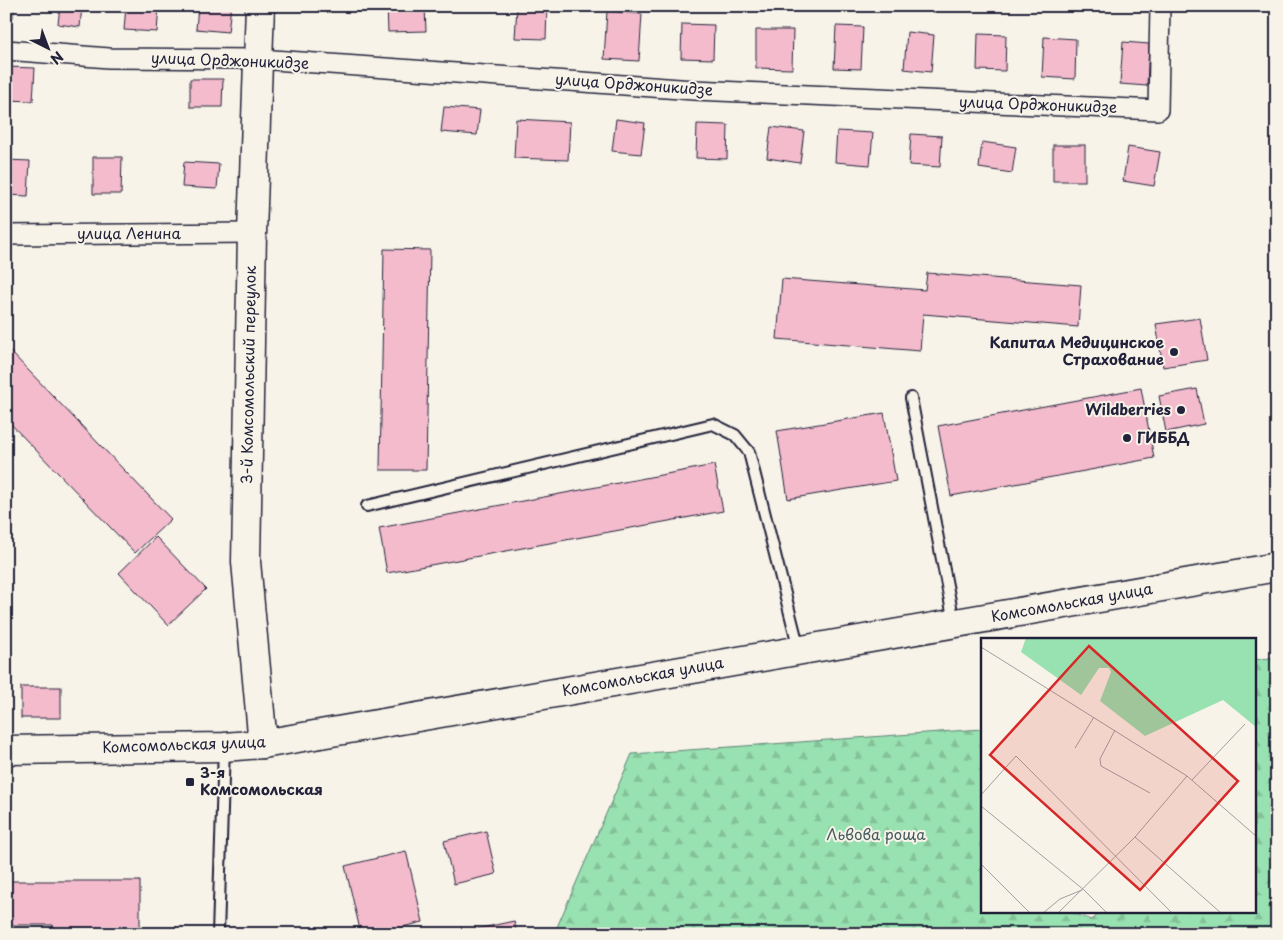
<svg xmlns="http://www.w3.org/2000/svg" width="1283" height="940" viewBox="0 0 1283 940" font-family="'Playpen Sans',sans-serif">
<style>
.forest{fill:url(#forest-firs);stroke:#5d8276}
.building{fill:#f4bbcd;stroke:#22223b}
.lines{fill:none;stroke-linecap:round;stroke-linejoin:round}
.lane-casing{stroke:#22223b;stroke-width:14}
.street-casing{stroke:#22223b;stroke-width:22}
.secondary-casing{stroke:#22223b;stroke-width:31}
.lane{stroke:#f7f3e8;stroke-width:10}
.street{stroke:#f7f3e8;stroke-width:19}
.secondary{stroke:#f7f3e8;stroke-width:28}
.poi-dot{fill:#22223b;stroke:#f7f3e8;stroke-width:2}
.labels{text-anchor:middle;stroke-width:4;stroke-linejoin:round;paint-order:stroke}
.street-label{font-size:15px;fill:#22223b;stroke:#f7f3e8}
.poi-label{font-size:15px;font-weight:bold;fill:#22223b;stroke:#f7f3e8;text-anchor:end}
.park-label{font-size:15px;fill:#455b5e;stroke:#f7f3e8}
.inset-road{fill:none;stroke:#a29fa3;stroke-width:1}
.view{fill:#d62828;fill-opacity:0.15;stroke:#d62828;stroke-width:2.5}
.inset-edge{fill:none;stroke:#22223b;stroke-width:2.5}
</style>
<defs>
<pattern id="forest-firs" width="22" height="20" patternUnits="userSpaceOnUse" patternTransform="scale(1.25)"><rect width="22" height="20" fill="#98e1b0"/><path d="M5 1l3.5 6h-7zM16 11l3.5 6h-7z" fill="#83c198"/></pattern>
</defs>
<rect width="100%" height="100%" fill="#f7f3e8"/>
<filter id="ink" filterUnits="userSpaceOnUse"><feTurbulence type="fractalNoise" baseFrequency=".02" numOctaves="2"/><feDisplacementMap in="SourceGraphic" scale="10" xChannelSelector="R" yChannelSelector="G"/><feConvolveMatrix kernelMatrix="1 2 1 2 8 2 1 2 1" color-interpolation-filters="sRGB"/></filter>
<g filter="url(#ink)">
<!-- forest -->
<polygon class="forest" points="1277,657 1277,934 554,934 632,754 982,729 982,911 1068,911 1092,920 1102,911 1254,911 1254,660"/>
<!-- building -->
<g class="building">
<polygon points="6,6 14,6 13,18 6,18"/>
<polygon points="60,6 82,6 80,27 58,24"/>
<polygon points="126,6 159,6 157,32 124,30"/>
<polygon points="198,6 231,6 228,32 196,29"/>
<polygon points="387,6 425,6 426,31 388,32"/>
<polygon points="517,7 547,8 546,39 515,38"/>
<polygon points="607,11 642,14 639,61 604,59"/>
<polygon points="682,24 714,25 713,59 681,58"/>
<polygon points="836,26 863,27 861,69 834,68"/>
<polygon points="756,30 793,30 792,69 756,68"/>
<polygon points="907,32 934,35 931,72 904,69"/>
<polygon points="978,34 1006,35 1005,71 977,70"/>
<polygon points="1044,37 1076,39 1075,79 1042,77"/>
<polygon points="1123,42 1149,44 1147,86 1120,84"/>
<polygon points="6,67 35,68 33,101 6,100"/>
<polygon points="190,79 223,79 222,107 190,107"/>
<polygon points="444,107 480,110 477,135 441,132"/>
<polygon points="516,119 570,122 568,160 514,158"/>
<polygon points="616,119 645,123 641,154 612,151"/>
<polygon points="697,124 728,125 727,159 696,158"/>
<polygon points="771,127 804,131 800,163 767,158"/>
<polygon points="837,131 873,133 870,165 835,162"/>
<polygon points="911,134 942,136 940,167 909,165"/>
<polygon points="982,142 1016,147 1012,173 979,168"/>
<rect x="1053" y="145" width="32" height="36"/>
<polygon points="1128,147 1160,152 1154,186 1123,181"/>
<polygon points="93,157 122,157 121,194 93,194"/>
<polygon points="6,160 30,161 28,196 6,195"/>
<polygon points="184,162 219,164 217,189 182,187"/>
<polygon points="384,249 430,250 426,470 380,470"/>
<polygon points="927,273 1081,285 1078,327 923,314 920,351 777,339 782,279 925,290"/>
<polygon points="1200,318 1207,360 1163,367 1156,324"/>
<polygon points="6,347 171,519 135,553 6,419"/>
<polygon points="1141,388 1154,458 951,496 938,426"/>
<polygon points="1197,389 1204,424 1166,432 1159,396"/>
<polygon points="884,413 896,481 788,499 777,431"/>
<polygon points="714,465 723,511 387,573 379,528"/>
<polygon points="156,537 206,589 168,625 119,573"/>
<rect x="21" y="687" width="40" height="31"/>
<polygon points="486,831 496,874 454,884 444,841"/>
<polygon points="406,851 423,922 374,934 361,934 345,866"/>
<polygon points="6,881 140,881 140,934 53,934 53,925 6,925"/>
<polygon points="514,921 517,934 458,934 468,931"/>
</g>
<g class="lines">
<defs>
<g id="lane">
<polyline points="911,398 954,622"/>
<polyline points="367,506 713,424 735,435 749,452 799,649"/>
<polyline points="218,934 224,747"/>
</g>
<g id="street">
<polyline points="6,50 109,58 259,59 694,90 1158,110 1160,6"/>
<polyline points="6,235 252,233"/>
</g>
<g id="secondary">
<polyline points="260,6 252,233 246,562 263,744"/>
<polyline points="6,750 224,747 263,744 1277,567"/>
</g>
</defs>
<!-- lane casing -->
<use href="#lane" class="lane-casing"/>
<!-- street casing -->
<use href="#street" class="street-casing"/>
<!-- secondary casing -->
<use href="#secondary" class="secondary-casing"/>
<!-- lane -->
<use href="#lane" class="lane"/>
<!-- street -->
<use href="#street" class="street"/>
<!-- secondary -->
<use href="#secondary" class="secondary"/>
</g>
</g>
<!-- markers -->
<g class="poi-dot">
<circle cx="1174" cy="352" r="5"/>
<circle cx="1181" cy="410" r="5"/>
<circle cx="1127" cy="438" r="5"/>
<rect x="185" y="777" width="10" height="10" rx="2.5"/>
</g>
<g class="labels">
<!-- street labels -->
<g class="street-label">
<text transform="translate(230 61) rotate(2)" y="5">улица Орджоникидзе</text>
<text transform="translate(634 85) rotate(4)" y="5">улица Орджоникидзе</text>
<text transform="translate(1038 105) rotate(2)" y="5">улица Орджоникидзе</text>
<text x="129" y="239">улица Ленина</text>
<text transform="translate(249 375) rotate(-89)" y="5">3-й Комсомольский переулок</text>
<text transform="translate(1072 603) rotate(-10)" y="5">Комсомольская улица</text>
<text transform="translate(643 677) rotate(-10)" y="5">Комсомольская улица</text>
<text transform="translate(184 745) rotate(-2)" y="5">Комсомольская улица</text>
</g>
<!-- poi labels -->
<g class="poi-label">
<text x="1164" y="348">Капитал Медицинское<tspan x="1164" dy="17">Страхование</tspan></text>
<text x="1171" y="415">Wildberries</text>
<text x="1137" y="443" text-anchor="start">ГИББД</text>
<text x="200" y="778" text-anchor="start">3-я<tspan x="200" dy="17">Комсомольская</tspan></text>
</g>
<!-- park labels -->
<g class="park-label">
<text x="876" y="840">Львова роща</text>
</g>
</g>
<!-- overview -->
<g transform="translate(981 638)">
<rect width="275" height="275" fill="#f7f3e8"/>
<path d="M45,0H275V89L242,62L164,98L119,63L130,34L128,30H118L100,57L40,14Z" fill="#98e1b0"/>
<path class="inset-road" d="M0,9L206,138L275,198M134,92L119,121L120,128L169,155M94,110L113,79M211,142L264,86M0,157L35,118L191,275M0,168L103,252L126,275M154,199L240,275M0,226L49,275M62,275L79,261L101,252M77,275L154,199L206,138"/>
<path class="view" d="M108,8L257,143L159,252L9,117Z"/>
<rect width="275" height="275" class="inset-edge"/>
</g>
<!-- margin -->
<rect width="1283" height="940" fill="none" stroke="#f7f3e8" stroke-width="25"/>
<rect x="12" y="12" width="1258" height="915" fill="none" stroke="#22223b" stroke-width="2" filter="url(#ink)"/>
<!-- north arrow -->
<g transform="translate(48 48) rotate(138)" stroke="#f7f3e8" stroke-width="4" paint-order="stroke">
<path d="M0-4L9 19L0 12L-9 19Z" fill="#22223b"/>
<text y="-8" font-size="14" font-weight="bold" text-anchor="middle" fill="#22223b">N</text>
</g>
</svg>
